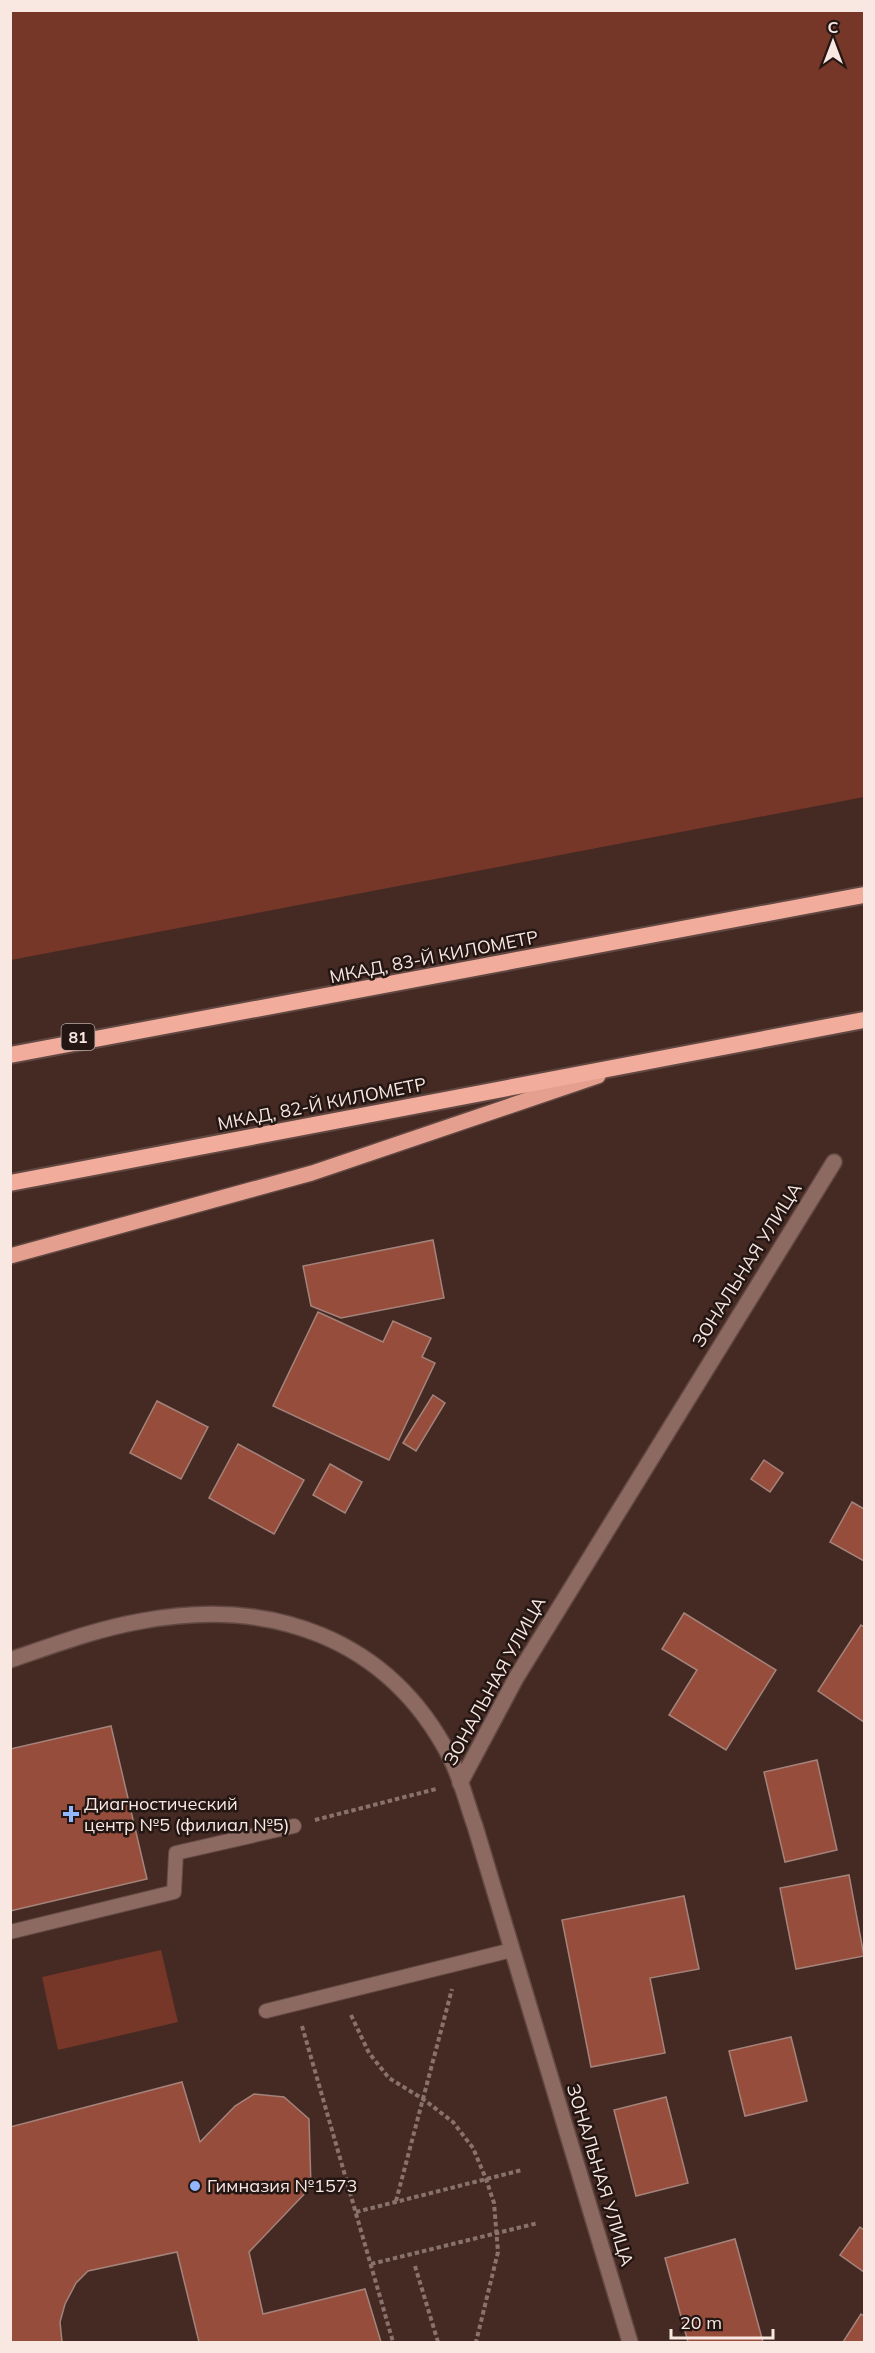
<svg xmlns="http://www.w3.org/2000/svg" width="875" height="2353" viewBox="0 0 875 2353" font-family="Mulish,sans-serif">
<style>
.green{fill:#763628}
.building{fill:#974d3c;stroke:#a4837b;stroke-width:1.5}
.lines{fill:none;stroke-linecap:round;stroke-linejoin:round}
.service-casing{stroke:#624842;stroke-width:16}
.minor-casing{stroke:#624842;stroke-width:18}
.primary-casing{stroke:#624842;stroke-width:18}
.trunk-casing{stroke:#624842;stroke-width:20}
.path{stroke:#89726c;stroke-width:4;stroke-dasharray:4.5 3;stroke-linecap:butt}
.service{stroke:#8c6961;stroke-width:14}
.minor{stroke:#8c6961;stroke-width:15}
.primary{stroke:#e59f8e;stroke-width:15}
.trunk{stroke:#f1ac9c;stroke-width:16}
.poi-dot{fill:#93b7fd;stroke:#231613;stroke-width:2}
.labels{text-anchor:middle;stroke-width:5;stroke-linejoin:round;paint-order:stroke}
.shield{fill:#231613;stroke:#b9a8a4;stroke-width:1.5}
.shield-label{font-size:16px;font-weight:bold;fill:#f9e7e2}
.street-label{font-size:18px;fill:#f9e7e2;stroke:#231613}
.poi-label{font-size:18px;fill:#f9e7e2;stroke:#231613;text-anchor:start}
</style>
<rect width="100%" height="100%" fill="#452a24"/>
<!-- green -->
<g class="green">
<polygon points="11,10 864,11 864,797 11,960"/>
<polygon points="161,1950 178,2022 58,2050 42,1977"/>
</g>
<!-- building -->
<g class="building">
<polygon points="433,1240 444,1298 341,1318 311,1306 303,1266"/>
<polygon points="318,1312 383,1342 393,1321 431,1338 422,1357 435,1363 389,1460 273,1406"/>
<polygon points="433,1395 445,1403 416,1451 403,1443"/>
<polygon points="157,1401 208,1427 181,1479 130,1453"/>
<polygon points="238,1444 304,1480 274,1534 209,1498"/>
<polygon points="764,1460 783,1473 770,1492 751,1479"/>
<polygon points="330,1464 362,1482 345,1513 313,1495"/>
<polygon points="852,1502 864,1509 864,1561 830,1542"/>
<polygon points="684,1613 776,1670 726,1750 669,1715 697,1670 662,1649"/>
<polygon points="861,1625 864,1627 864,1722 818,1691"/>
<polygon points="111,1726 147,1879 10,1911 10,1749"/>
<polygon points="817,1760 837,1850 785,1862 764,1772"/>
<polygon points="849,1875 864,1956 796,1969 780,1888"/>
<polygon points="684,1896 699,1969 650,1978 665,2053 591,2067 562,1920"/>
<polygon points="791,2037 807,2101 745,2116 729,2051"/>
<polygon points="182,2082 200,2142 235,2106 254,2094 284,2097 309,2119 311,2187 249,2252 263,2314 365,2289 381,2342 199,2342 177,2252 88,2271 76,2283 65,2304 60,2322 62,2342 10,2342 10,2127"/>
<polygon points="666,2097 688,2183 636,2196 614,2110"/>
<polygon points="860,2227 864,2230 864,2272 840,2255"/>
<polygon points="735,2239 763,2342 688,2342 665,2258"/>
<polygon points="861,2314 864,2316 864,2342 843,2342"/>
</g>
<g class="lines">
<defs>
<g id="service">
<polyline points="10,1932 174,1892 176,1853 294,1826"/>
<polyline points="266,2011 512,1950"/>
</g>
<g id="minor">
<path d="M10,1660C54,1645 96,1629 142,1621C270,1597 388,1637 450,1757C461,1778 467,1804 475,1826L630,2342"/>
<polyline points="460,1783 516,1678 834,1162"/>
</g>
<polyline id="primary" points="10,1256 312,1173 598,1076"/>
<g id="trunk">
<polyline points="10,1055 864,895"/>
<polyline points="10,1183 864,1020"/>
</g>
</defs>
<!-- service casing -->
<use href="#service" class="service-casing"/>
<!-- minor casing -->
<use href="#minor" class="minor-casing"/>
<!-- primary casing -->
<use href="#primary" class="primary-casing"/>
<!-- trunk casing -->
<use href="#trunk" class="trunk-casing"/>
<!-- path -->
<g class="path">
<polyline points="315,1820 436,1789"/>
<polyline points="351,2015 369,2053 389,2078 423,2099 453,2122 473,2148 486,2179 494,2203 498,2252 476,2342"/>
<polyline points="302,2026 393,2342"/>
<polyline points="396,2201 452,1989"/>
<polyline points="356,2212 522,2170"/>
<polyline points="371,2264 538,2223"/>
<polyline points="415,2266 438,2342"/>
</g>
<!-- service -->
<use href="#service" class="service"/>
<!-- minor -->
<use href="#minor" class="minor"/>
<!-- primary -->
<use href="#primary" class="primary"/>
<!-- trunk -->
<use href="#trunk" class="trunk"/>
</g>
<!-- markers -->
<g class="poi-dot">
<path d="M68 1805h6v6h6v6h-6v6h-6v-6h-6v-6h6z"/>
<circle cx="195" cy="2186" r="6"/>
</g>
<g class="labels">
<!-- shield labels -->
<rect class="shield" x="61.5" y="1024" width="33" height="26" rx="4.5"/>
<g class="shield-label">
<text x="78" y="1043">81</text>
</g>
<!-- street labels -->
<g class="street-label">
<text transform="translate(434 957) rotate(-11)" y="6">МКАД, 83-Й КИЛОМЕТР</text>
<text transform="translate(322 1104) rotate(-11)" y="6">МКАД, 82-Й КИЛОМЕТР</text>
<text transform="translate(747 1265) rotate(-58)" y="6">ЗОНАЛЬНАЯ УЛИЦА</text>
<text transform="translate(495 1681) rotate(-61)" y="6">ЗОНАЛЬНАЯ УЛИЦА</text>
<text transform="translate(600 2175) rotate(73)" y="6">ЗОНАЛЬНАЯ УЛИЦА</text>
</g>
<!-- poi labels -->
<g class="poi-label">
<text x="84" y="1810">Диагностический<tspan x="84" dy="21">центр №5 (филиал №5)</tspan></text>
<text x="207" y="2192">Гимназия №1573</text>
</g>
</g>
<!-- border -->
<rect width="875" height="2353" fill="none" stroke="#f9e7e2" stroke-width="24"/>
<!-- north arrow -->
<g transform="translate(833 42)" stroke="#231613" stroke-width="4.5" paint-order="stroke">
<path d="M0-4.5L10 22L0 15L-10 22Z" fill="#f9e7e2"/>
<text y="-9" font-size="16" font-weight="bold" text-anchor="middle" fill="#f9e7e2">С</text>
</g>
<!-- scale -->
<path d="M671 2329v9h102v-9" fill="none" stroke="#f9e7e2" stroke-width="3"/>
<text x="680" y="2329" font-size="18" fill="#f9e7e2" stroke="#231613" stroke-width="4.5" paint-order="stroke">20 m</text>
</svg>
